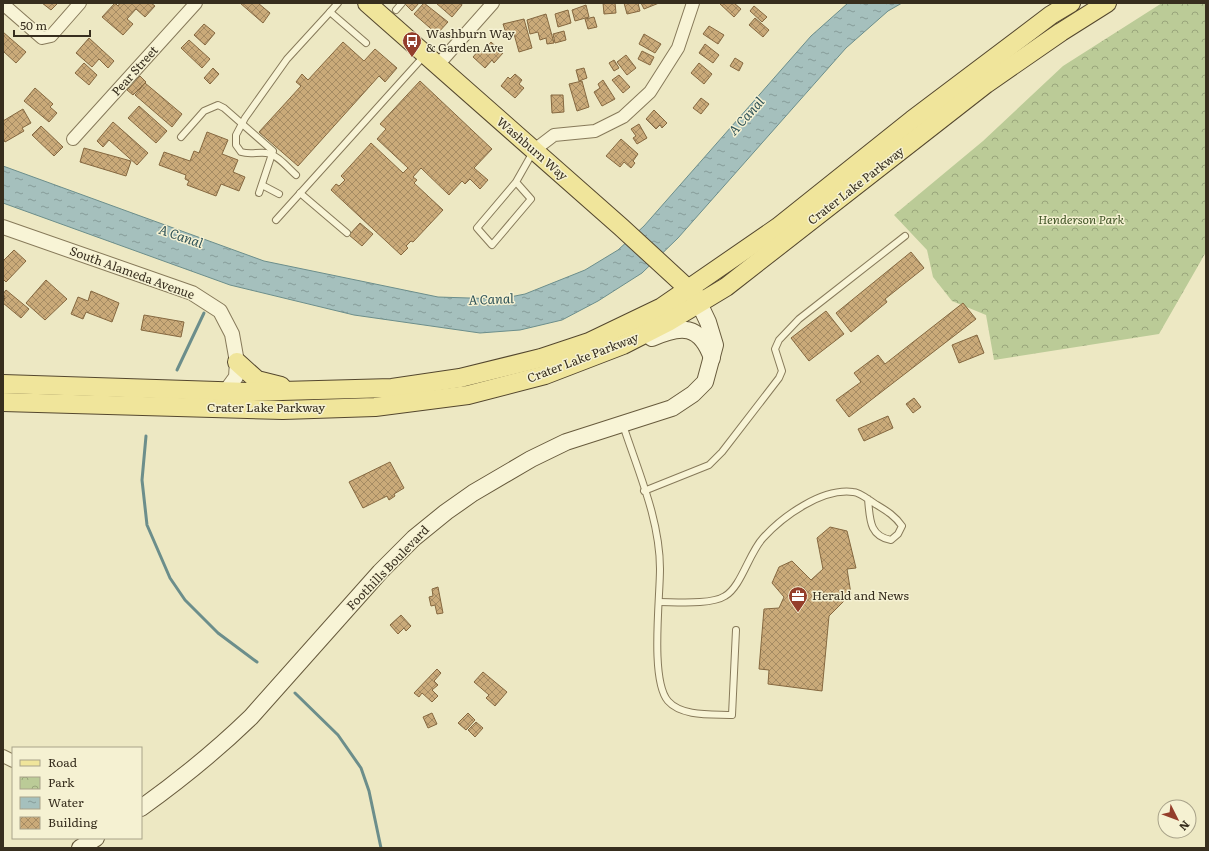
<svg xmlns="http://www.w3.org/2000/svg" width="1209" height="851" viewBox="0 0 1209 851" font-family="Literata,serif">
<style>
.park{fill:url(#park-crowns)}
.water{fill:url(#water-ripples);stroke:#6c8e8b}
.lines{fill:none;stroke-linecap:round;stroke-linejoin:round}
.stream{stroke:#6c8e8b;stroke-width:3}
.building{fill:url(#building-cross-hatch);stroke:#856840}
.service-casing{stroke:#877a5a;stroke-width:8}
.minor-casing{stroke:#877a5a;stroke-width:14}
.tertiary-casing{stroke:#877a5a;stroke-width:16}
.secondary-casing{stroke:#685b3d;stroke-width:18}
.primary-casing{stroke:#54472e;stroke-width:20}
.service{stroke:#f8f4d6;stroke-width:6}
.minor{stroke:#f8f4d6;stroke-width:12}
.tertiary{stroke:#f8f4d6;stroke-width:14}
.secondary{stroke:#f8f4d6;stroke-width:16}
.primary{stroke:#f0e59b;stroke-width:18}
.labels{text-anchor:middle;stroke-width:3;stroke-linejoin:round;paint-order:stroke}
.poi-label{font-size:12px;fill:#372e1e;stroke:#f5f1d2;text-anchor:start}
.street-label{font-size:12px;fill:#372e1e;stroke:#f5f1d2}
.park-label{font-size:12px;font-style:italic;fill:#3f5325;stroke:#f5f1d2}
.water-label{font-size:13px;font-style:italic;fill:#2d5156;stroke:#f5f1d2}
</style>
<defs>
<pattern id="park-crowns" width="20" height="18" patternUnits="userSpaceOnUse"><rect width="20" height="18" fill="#bbcb97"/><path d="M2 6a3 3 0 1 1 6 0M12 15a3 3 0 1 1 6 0" fill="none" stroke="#99a57b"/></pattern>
<pattern id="water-ripples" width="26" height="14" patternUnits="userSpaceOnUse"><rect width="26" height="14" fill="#a5c0bd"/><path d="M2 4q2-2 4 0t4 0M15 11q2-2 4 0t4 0" fill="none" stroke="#879c99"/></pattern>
<pattern id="building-cross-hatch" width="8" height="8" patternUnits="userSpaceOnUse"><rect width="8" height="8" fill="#caaa79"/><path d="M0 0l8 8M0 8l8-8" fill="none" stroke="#a58b63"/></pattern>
</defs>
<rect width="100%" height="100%" fill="#ede8c3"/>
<!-- park -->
<polygon class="park" points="1162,3 1206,3 1206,252 1159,334 994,360 986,315 952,301 933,277 927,250 894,215 983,141 1063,66"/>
<!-- water -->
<polygon class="water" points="848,3 902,3 888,11 846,48 678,238 642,273 598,301 562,320 520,330 480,333 354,315 230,285 3,203 3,166 264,261 438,297 500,299 525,294 585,270 618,250 644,226 811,36"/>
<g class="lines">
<!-- stream -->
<g class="stream">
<polyline points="177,370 204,313"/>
<polyline points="146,436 142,480 147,525 170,578 185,600 218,633 257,662"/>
<polyline points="295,693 338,735 361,768 369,791 381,848"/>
</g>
</g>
<!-- building -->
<g class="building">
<polygon points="42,3 58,3 51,10"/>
<polygon points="115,3 118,6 120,3 151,3 155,6 145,17 136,9 127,19 133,24 123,35 102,17"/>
<polygon points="240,3 258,3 270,13 263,23"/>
<polygon points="404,3 419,3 412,11"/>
<polygon points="424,3 448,22 437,34 414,14"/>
<polygon points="436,3 461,3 462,5 452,17"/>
<polygon points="603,3 615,3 616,13 604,14"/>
<polygon points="624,3 638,3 640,11 627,14"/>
<polygon points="641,3 659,3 644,9"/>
<polygon points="719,3 734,3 741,9 734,17"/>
<polygon points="586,5 589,17 575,21 572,10"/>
<polygon points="754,6 767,17 762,22 750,11"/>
<polygon points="568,10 571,23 558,27 555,14"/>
<polygon points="546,14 554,43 547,44 546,38 540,40 538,32 530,34 527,20"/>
<polygon points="594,17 597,27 588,29 585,19"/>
<polygon points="755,18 769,30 763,37 749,25"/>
<polygon points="524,19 532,48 519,52 514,34 507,36 503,24"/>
<polygon points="204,24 215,33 205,45 194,35"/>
<polygon points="709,26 724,35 718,44 703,34"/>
<polygon points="564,31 566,40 555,43 553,34"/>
<polygon points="3,32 26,52 16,63 3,51"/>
<polygon points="644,34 661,44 655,53 639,44"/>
<polygon points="89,38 114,61 108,68 99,59 92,67 76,53"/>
<polygon points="189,40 210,59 202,68 181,48"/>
<polygon points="343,42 364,61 375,49 397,68 385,82 379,76 298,166 259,132 301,86 296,82 302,74 308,80"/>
<polygon points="491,42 503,53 494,63 492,60 485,68 473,57 479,50 482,52"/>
<polygon points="705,44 719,55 713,63 699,53"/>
<polygon points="642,51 654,57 650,65 638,59"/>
<polygon points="626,55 636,68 627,75 617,62"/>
<polygon points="735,58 743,63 739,71 730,66"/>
<polygon points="614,60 619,68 614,71 609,63"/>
<polygon points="84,63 97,75 89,85 75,73"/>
<polygon points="699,63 712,74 704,84 691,73"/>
<polygon points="213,68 219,74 210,84 204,78"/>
<polygon points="584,68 587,78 579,81 576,70"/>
<polygon points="515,74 522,80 519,84 524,88 515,98 501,86 508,77 510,79"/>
<polygon points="619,75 630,87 623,93 612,80"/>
<polygon points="140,76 146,82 133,95 127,90"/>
<polygon points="603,80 615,99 602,106 594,92 600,88 598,84"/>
<polygon points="420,81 492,149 474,168 488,180 480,189 470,179 465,184 462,181 449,195 421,168 413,177 417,180 414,183 443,210 413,242 411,241 406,246 408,248 401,255 331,190 336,184 339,186 345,180 341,176 371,143 403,173 408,168 377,139 386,129 380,124"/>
<polygon points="582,81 589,107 577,111 569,84"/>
<polygon points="145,83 182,114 172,127 135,95"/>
<polygon points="35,88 53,104 50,107 57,113 49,122 24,101"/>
<polygon points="551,95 563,95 564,112 552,113"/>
<polygon points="701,98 709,104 701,114 693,108"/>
<polygon points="139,106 167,131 156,143 128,118"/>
<polygon points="23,109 31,123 22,128 24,131 5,142 3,139 3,121"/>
<polygon points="654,110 667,123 662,128 660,125 656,129 646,119"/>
<polygon points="113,122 148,153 137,165 109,140 103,147 97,141"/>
<polygon points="639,124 647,138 637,144 633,138 636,136 631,129"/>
<polygon points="41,126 63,147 54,156 32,135"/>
<polygon points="207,132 228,140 222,154 238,160 233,172 245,177 239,191 221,184 216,196 187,185 189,181 185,179 186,175 159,165 164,152 190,161 194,151 199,153"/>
<polygon points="621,139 638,154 633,161 635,163 631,168 624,162 620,167 606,156"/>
<polygon points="84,148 131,161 126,176 80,162"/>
<polygon points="360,223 373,234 362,246 349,235"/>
<polygon points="14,250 26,261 6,282 3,279 3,261"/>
<polygon points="911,252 924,268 885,299 887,302 851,332 836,313"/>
<polygon points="46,280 67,299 45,320 26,303"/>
<polygon points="6,290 29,309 21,318 3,303 5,297 3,294"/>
<polygon points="91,291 119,303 112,322 86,312 83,319 71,314 78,297 88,301"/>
<polygon points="963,303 976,319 849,417 836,400 861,382 854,373 878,355 885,364"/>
<polygon points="826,311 844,334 809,361 791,338"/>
<polygon points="144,315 184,322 181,337 141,330"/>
<polygon points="977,335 984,353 959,363 952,345"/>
<polygon points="914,398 921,407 913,413 906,404"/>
<polygon points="888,416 893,428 864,441 858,429"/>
<polygon points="390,462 404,488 394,494 395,496 389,500 387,496 363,508 349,482"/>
<polygon points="830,527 847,531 856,568 847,569 851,594 829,616 822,691 768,684 769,670 759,669 764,609 779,608 784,597 772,583 779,567 792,561 811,580 823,569 817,538"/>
<polygon points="438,587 443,613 437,614 435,605 431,606 429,597 433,596 432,589"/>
<polygon points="401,615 411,626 406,631 404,628 398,634 390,625"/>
<polygon points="437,669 441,673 434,681 438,685 432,690 438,696 432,702 422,693 419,697 414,693"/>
<polygon points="483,672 507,692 495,706 486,698 489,695 474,682"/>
<polygon points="432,713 437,724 428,728 423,717"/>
<polygon points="468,713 475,720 466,730 458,723"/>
<polygon points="476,722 483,728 475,737 468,730"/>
</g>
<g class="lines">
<defs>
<g id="service">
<polyline points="338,3 330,12 366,43"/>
<polyline points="396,10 402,3"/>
<polyline points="181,137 204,111 218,105 224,108 273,151 259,193"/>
<path d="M296,175C288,168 277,154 266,153C257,152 250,155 241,152L236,145V135L245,118L287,59L330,12"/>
<polyline points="516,182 531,199 492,245 477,228 516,182 533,152"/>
<polyline points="262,185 279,194"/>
<polyline points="300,193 347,233"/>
<polyline points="276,220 424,56"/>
<path d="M623,425C638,471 660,520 660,569C660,599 650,680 668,701C682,717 713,714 732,715L736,630"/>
<polyline points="644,491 709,465 722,452 779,378 782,371 775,349 779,340 799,319 905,236"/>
<path d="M659,602C676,602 711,605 725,596C741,587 749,553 763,538C783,516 822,488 853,492C860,492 870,501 877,505C887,511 895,516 902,526L898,534L891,540C869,536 870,519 868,499"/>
</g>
<g id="minor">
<polyline points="3,4 42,38 51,36 80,3"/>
<polyline points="437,66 493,3"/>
<polyline points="73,139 196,3"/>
<polyline points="533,151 554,135 595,131 623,117 650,92 678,48 693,3"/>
<polyline points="3,756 13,761"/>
</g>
<polyline id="tertiary" points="3,227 192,293 220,311 232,334 237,362 236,377 225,392"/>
<g id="secondary">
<path d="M652,338C681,325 700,324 712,358"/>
<path d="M141,808C180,780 216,751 251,717L380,572L414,538L446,512L473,493L531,459L566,442L672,408L693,394L705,382L715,345L708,322L699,303"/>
<polyline points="80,848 96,838"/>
</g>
<g id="primary">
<polyline points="367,3 621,227 696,296"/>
<polyline points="237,362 257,380 281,386"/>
<polyline points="3,384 248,392 392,388 460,378 541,358 589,342 662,307 778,227 912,120 1051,15 1071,3"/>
<polyline points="3,402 283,410 375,407 468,395 545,375 623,345 668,322 726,287 986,84 1061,32 1107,3"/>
</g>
</defs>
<!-- service casing -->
<use href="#service" class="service-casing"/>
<!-- minor casing -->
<use href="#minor" class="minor-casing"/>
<!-- tertiary casing -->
<use href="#tertiary" class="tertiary-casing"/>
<!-- secondary casing -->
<use href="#secondary" class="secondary-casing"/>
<!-- primary casing -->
<use href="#primary" class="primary-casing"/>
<!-- service -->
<use href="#service" class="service"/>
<!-- minor -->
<use href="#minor" class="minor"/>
<!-- tertiary -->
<use href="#tertiary" class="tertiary"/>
<!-- secondary -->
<use href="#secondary" class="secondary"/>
<!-- primary -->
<use href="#primary" class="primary"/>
</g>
<!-- icons -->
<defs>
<symbol id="bus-pin" viewBox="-11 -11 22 30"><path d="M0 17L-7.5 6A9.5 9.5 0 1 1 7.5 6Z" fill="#943e2b" stroke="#f5f1d2"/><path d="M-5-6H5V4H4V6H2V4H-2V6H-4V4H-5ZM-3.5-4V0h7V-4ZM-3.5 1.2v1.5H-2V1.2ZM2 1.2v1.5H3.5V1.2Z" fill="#fff"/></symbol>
<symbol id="office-pin" viewBox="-11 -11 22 30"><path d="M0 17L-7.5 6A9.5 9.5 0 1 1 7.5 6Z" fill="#943e2b" stroke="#f5f1d2"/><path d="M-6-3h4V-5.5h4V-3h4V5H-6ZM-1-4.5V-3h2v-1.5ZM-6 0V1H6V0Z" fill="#fff"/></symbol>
</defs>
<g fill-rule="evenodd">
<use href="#bus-pin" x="401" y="30" width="22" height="30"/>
<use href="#office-pin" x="787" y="585" width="22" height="30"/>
</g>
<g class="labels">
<!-- poi labels -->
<g class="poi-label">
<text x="426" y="38">Washburn Way<tspan x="426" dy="14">&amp; Garden Ave</tspan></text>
<text x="812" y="600">Herald and News</text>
</g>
<!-- street labels -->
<g class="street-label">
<text transform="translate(135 71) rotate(-48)" y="4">Pear Street</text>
<text transform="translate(532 149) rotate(41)" y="4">Washburn Way</text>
<text transform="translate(856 186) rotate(-38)" y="4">Crater Lake Parkway</text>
<text transform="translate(132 273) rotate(20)" y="4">South Alameda Avenue</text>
<text transform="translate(583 358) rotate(-21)" y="4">Crater Lake Parkway</text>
<text x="266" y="412">Crater Lake Parkway</text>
<text transform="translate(388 568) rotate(-46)" y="4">Foothills Boulevard</text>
</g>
<!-- park labels -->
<g class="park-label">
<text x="1081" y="224">Henderson Park</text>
</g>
<!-- water labels -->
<g class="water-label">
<text transform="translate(746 116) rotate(-48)" y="5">A Canal</text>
<text transform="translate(181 236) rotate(19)" y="5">A Canal</text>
<text transform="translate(491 299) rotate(-2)" y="5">A Canal</text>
</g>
</g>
<!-- border -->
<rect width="1209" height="851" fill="none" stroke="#372e1e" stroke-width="8"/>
<!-- legend -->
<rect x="12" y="747" width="130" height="92" fill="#f5f1d2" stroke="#a9a38a"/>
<rect x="20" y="760" width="20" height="6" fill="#f0e59b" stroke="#a9a38a"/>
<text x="48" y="767" font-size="12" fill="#372e1e">Road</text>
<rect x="20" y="777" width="20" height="12" fill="url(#park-crowns)" stroke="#a9a38a"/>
<text x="48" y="787" font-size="12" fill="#372e1e">Park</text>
<rect x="20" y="797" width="20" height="12" fill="url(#water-ripples)" stroke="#a9a38a"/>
<text x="48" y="807" font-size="12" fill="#372e1e">Water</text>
<rect x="20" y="817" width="20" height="12" fill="url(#building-cross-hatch)" stroke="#a9a38a"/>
<text x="48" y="827" font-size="12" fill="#372e1e">Building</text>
<!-- north arrow -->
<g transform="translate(1177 819) rotate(132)"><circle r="19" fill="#f5f1d2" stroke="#a9a38a"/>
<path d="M0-3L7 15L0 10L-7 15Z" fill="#943e2b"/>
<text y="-6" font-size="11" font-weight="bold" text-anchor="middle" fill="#372e1e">N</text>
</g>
<!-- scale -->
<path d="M14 30v6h76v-6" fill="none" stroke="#372e1e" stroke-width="2"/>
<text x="20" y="30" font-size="12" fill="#372e1e" stroke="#f5f1d2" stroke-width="3" paint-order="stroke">50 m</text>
</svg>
